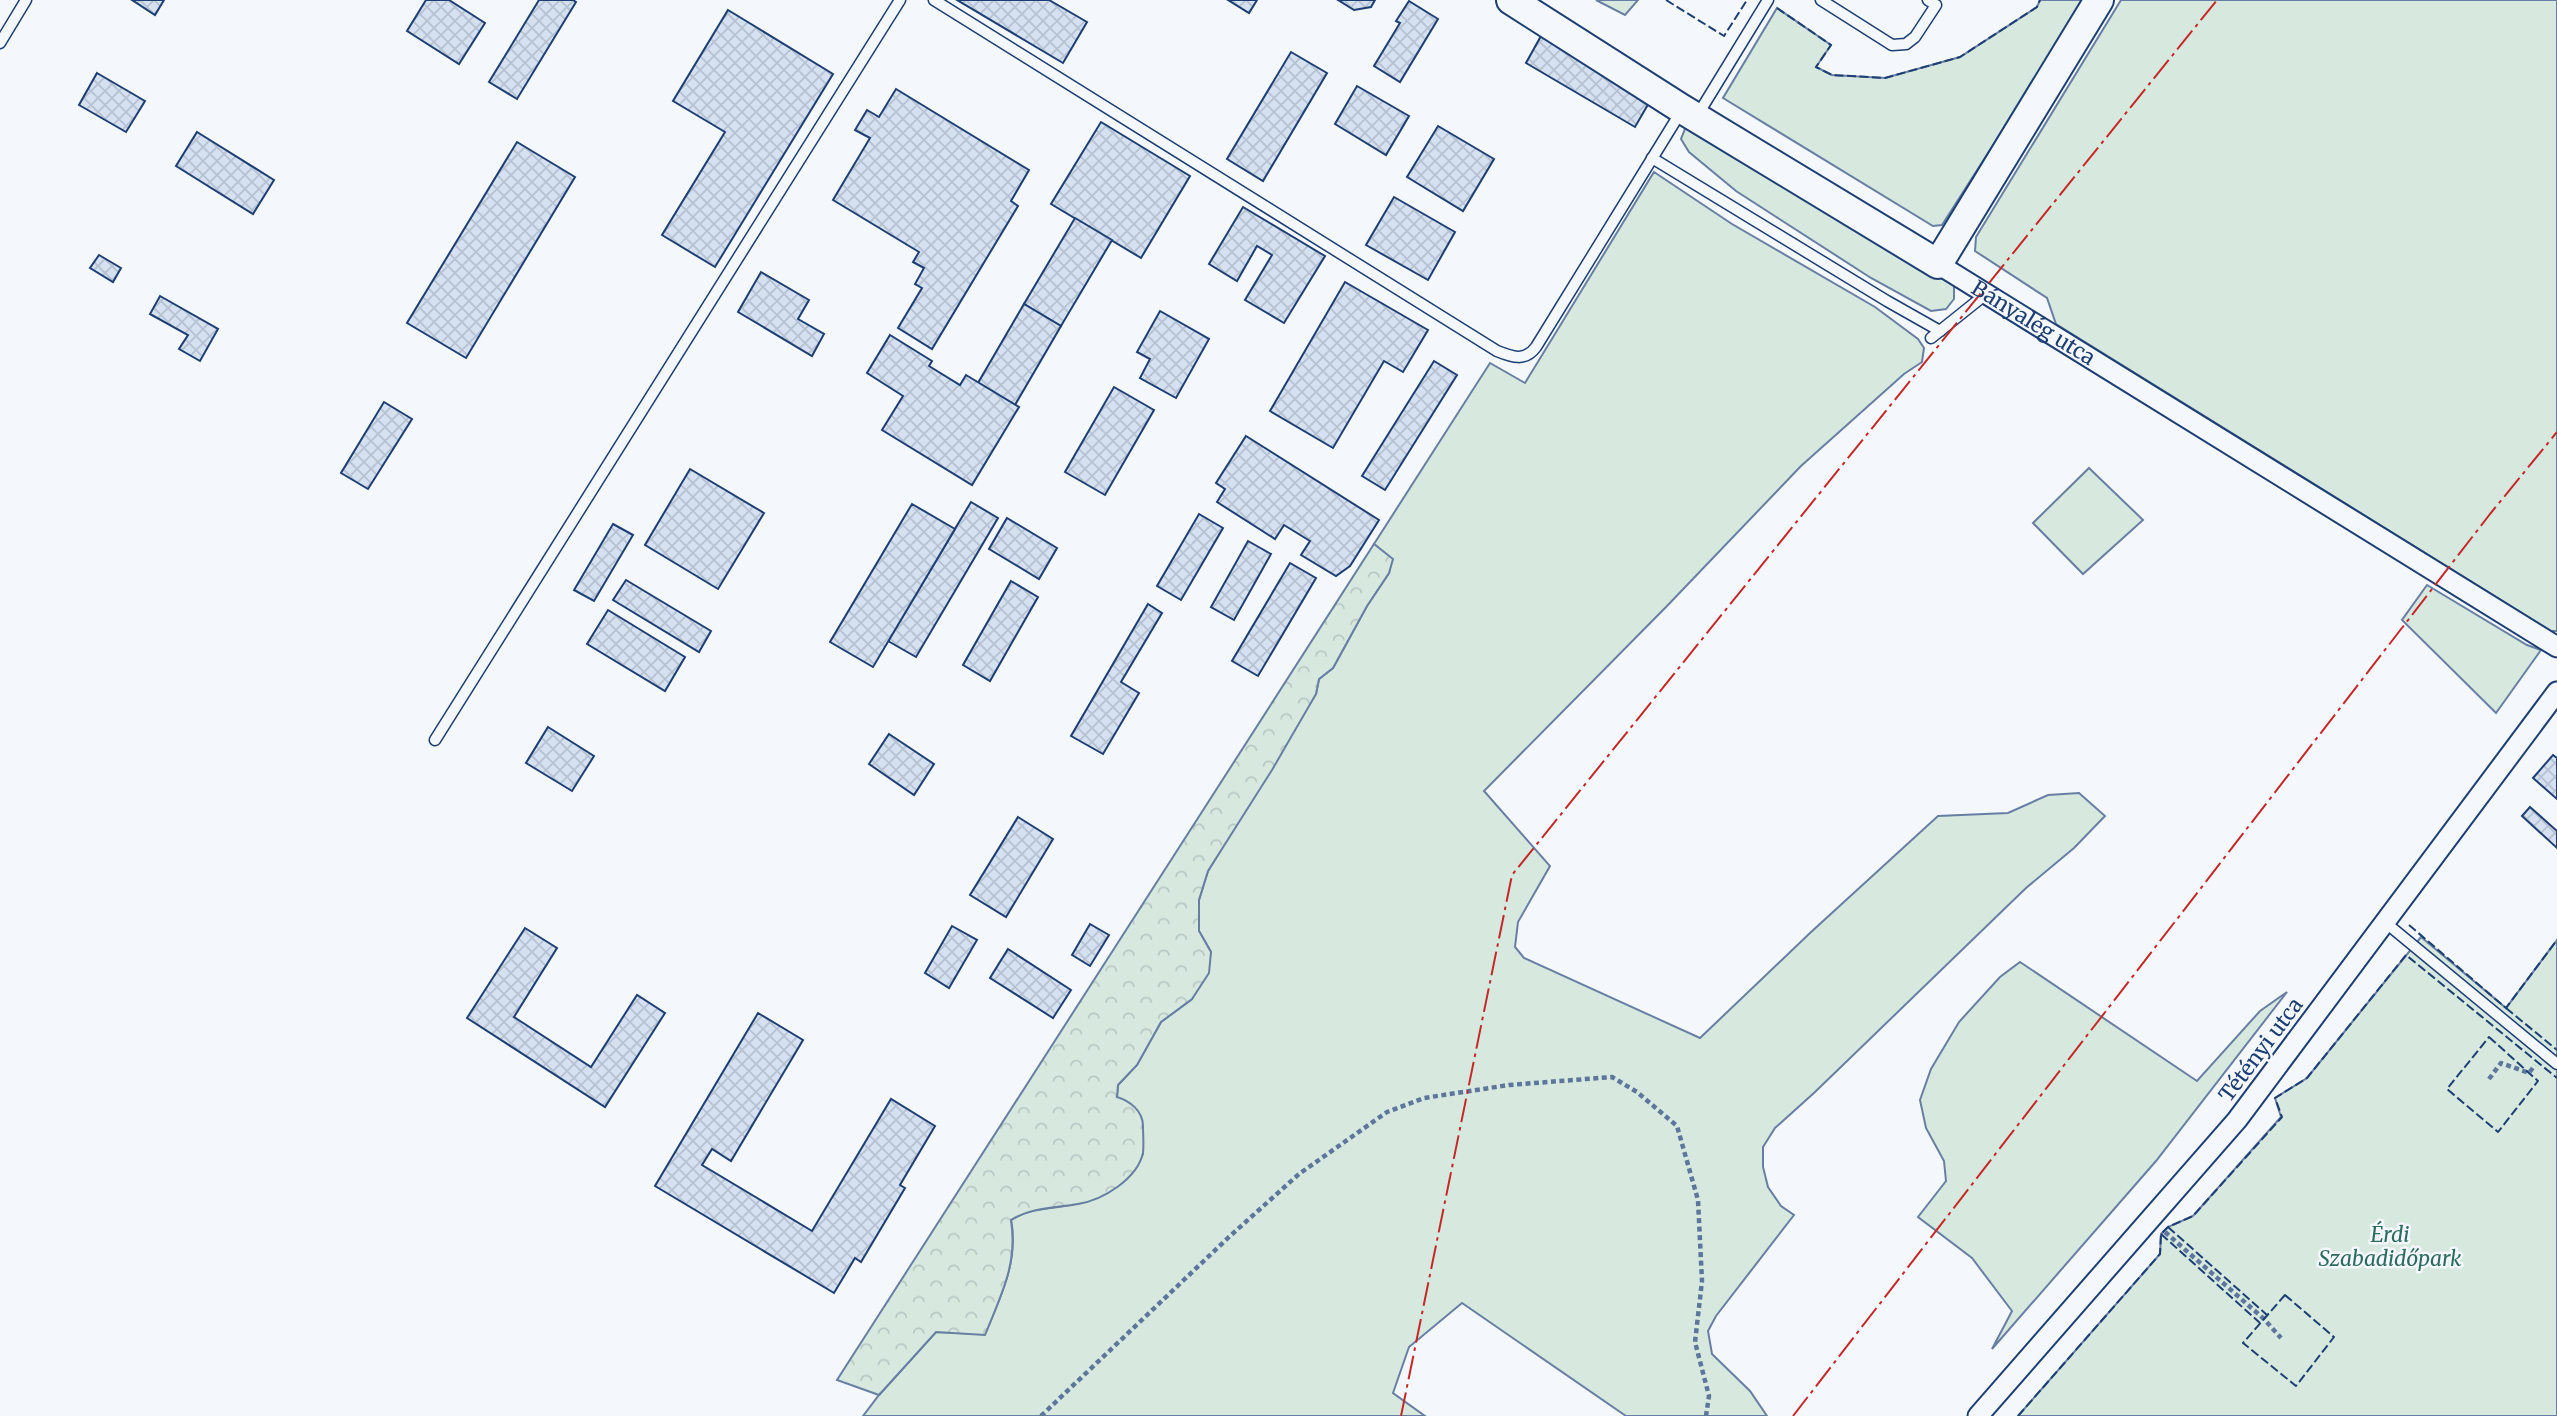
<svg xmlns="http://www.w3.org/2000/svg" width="2557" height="1416" viewBox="0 0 2557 1416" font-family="Merriweather,serif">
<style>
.green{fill:#d7e8df;stroke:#687fa3;stroke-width:2}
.forest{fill:url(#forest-crowns);stroke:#687fa3;stroke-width:2}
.building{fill:url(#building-cross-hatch);stroke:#1d3f73;stroke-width:2}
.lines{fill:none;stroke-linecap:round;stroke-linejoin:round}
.lane-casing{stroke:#1d3f73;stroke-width:13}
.street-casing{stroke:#1d3f73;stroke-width:23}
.secondary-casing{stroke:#1d3f73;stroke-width:32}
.path{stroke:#5e769c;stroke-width:4.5;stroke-dasharray:5 3.5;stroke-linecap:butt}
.lane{stroke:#f4f7fb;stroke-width:10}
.street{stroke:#f4f7fb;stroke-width:19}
.secondary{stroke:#f4f7fb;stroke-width:28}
.fence{stroke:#1d3f73;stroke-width:2;stroke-dasharray:9 3.5;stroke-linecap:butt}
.power{stroke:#c62828;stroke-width:2;stroke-dasharray:24 5 3.5 5;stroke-linecap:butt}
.labels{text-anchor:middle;stroke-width:5;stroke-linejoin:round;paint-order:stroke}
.street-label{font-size:21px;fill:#1d3f73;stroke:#f4f7fb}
.park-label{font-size:21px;font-style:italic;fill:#2c6c60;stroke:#f4f7fb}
</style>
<defs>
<pattern id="forest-crowns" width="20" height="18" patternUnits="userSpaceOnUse" patternTransform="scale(1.75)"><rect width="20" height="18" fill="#d7e8df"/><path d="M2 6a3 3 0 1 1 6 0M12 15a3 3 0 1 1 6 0" fill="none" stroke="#b8c8c3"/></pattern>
<pattern id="building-cross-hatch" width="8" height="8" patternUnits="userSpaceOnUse" patternTransform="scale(1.75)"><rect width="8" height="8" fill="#d5e0f0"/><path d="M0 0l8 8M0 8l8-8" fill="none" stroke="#b6c1d1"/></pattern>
</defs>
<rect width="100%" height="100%" fill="#f4f7fb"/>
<!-- green -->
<g class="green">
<polygon points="1596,0 1638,0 1625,15"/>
<polygon points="2040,0 2086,0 1942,225 1933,226 1723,98 1777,8 1831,45 1816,67 1832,75 1885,78 1960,57 2037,7"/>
<polygon points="2121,0 2557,0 2557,631 2551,631 2056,324 2047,298 1975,251 1976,237"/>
<polygon points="1703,122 1954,284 1954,299 1946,309 1931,311 1871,278 1736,191 1689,152 1681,139 1685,129"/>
<path d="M1654,172L1732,224L1875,307L1918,339L1924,348L1922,362L1904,374L1801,466L1667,606L1484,791L1550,866L1518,922L1515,947L1524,958L1700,1038L1810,933L1938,816L2008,813L2048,795L2079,793L2105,816L2074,848L2026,888L1815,1092L1775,1128L1763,1147V1167L1768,1187L1781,1206L1794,1215L1716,1316L1708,1331L1712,1354L1750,1391L1767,1416H1626L1462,1303L1409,1347L1393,1393L1425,1416H863L879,1395L936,1332L985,1334C1000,1298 1019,1261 1011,1220C1025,1211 1041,1209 1058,1207C1101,1201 1120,1192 1143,1154L1117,1097L1118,1085L1137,1065L1161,1022L1192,999L1211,952L1199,931V900L1208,871L1316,694L1319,679L1333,668L1367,606L1389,573L1392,559L1374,544L1490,363L1525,383Z"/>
<polygon points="2089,468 2143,520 2083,574 2033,523"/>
<polygon points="2427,585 2527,645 2541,650 2496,713 2402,620"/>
<polygon points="2421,937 2506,1008 2557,940 2557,1416 2018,1416 2160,1254 2161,1234 2168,1227 2193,1216 2281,1117 2275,1098 2307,1078"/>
<polygon points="2020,962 2197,1081 2260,1011 2287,992 2156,1161 1992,1349 2012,1311 1972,1258 1918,1217 1946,1181 1944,1161 1926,1128 1920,1100 1931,1069 1959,1022 2000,977"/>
</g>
<!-- forest -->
<path class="forest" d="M1374,544L1393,559L1389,573L1367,606L1333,668L1319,679L1316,694L1272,770L1208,871L1199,900V931L1211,952L1209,973L1192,999L1161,1022L1137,1065L1118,1085L1117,1097C1130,1101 1143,1111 1143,1126C1143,1135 1144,1145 1143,1153C1137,1179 1103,1200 1078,1204C1055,1208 1031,1207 1011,1220C1018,1264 1001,1295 985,1335L936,1332L879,1395L837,1380Z"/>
<!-- building -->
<g class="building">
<polygon points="132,0 164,0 155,15"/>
<polygon points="426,0 449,0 485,23 459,64 407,31"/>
<polygon points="539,0 573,0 576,2 517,99 489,82"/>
<polygon points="957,0 1049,0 1087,22 1063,63"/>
<polygon points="1228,0 1257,0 1249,13"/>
<polygon points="1338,0 1375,0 1371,7 1354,10"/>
<polygon points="1409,1 1438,19 1400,82 1374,66 1400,23 1396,21"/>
<polygon points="728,10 833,74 715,267 662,235 725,132 673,101"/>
<polygon points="1541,36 1650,101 1635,127 1526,63"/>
<polygon points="1291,52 1327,73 1263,181 1227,159"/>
<polygon points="97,73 145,101 126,132 79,105"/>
<polygon points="1357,86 1409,116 1386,155 1335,124"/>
<polygon points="896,89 1029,170 1011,201 1018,206 932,349 898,328 922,288 915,284 924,268 913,262 919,252 833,200 870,138 855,130 867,110 879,117"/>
<polygon points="1101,122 1190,176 1141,258 1051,204"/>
<polygon points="1438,126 1494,159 1463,211 1407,177"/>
<polygon points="197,132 274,180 253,214 176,166"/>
<polygon points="517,142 575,177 466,358 407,323"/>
<polygon points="1394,197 1455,232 1428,280 1366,245"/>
<polygon points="1243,207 1325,256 1284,323 1245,300 1272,255 1257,246 1237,281 1209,264"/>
<polygon points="1075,218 1112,240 1061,326 1024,304"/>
<polygon points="99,255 121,268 113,282 90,268"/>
<polygon points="761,272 809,300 798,319 824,334 812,356 738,312"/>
<polygon points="1345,282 1428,330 1403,372 1384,361 1333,448 1270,411"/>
<polygon points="160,296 218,329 200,361 179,349 188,335 150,314"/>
<polygon points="1024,304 1061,326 1015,405 978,383"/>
<polygon points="1160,311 1209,339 1176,398 1140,378 1150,359 1137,352"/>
<polygon points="890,335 932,361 929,366 960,385 966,375 1019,407 972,485 882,430 903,396 867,373"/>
<polygon points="1434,361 1457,375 1385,490 1362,476"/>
<polygon points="1114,387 1154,410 1105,495 1065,472"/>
<polygon points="384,402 412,419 368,489 341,473"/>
<polygon points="1246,436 1379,520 1350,566 1336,576 1301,555 1310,541 1284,525 1275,539 1217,502 1225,489 1216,483"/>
<polygon points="690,469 764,513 718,589 645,545"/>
<polygon points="971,502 998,518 916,657 888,641"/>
<polygon points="912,504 955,529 873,667 830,642"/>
<polygon points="1199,514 1223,528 1181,600 1157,586"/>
<polygon points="1007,518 1057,548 1039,579 989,549"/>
<polygon points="613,524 633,535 594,601 574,590"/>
<polygon points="1248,541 1271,554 1234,620 1211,607"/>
<polygon points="1290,563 1316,578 1258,676 1232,661"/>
<polygon points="626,580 711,631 699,652 613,600"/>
<polygon points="1011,581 1038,597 990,681 963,665"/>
<polygon points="1148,604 1162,613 1121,682 1139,693 1103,754 1071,736"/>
<polygon points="608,610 685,657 665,691 587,644"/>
<polygon points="548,727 594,756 572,791 526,763"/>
<polygon points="889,734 934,764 914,795 869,764"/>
<polygon points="2553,755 2557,758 2557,799 2533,778"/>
<polygon points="2530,807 2557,831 2557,848 2522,816"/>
<polygon points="1018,817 1053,839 1006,917 970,895"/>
<polygon points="1090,924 1109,935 1090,966 1072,955"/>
<polygon points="952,926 977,940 949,988 925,973"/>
<polygon points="525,928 557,948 514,1017 591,1067 637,995 665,1013 605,1107 467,1018"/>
<polygon points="1008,949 1071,990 1053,1018 990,978"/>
<polygon points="758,1013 803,1040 731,1161 712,1149 702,1165 812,1231 891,1099 935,1126 900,1185 905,1188 861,1262 855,1258 834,1293 655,1186"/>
</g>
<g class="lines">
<defs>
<g id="lane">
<path d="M934,0L1497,351C1512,357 1525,362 1536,347L1682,110"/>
<polyline points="1821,0 1892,45 1906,44 1915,37 1936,5 1928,0"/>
<polyline points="0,43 26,0"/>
<polyline points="1697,116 1768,0"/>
<polyline points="1652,158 1887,301 1940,331"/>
<polyline points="1931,338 1986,294"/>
<polyline points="435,740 900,0"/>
<polyline points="2386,923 2557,1064"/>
</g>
<g id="street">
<path id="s1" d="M1938,264L2557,647"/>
<polyline points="1978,1416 2237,1120 2557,692"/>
</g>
<polyline id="secondary" points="1511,0 1682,109 1938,264 2099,0"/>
</defs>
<!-- lane casing -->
<use href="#lane" class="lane-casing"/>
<!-- street casing -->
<use href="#street" class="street-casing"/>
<!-- secondary casing -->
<use href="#secondary" class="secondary-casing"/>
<!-- path -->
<g class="path">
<polyline points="2489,1079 2501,1063 2529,1073 2535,1065"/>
<polyline points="2165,1232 2264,1319 2281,1338"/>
<polyline points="1041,1416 1230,1236 1299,1174 1387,1112 1424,1098 1509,1085 1612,1077 1637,1092 1677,1126 1698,1200 1702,1281 1695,1342 1709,1396 1706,1416"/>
</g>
<!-- lane -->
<use href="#lane" class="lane"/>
<!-- street -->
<use href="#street" class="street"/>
<!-- secondary -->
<use href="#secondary" class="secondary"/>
<!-- fence -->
<g class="fence">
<polyline points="1666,0 1724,36 1747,0"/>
<polyline points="1777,8 1831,45 1816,67 1832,75 1885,78 1960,57 2037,7 2040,0"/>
<polyline points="2409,925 2506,1008 2557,940"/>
<polyline points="2506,1008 2557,1050"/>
<polygon points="2489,1037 2538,1081 2498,1132 2447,1089"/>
<polyline points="2168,1227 2267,1315"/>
<polyline points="2161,1234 2260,1323"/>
<polygon points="2285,1295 2334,1337 2296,1386 2243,1343"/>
<polyline points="2018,1416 2160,1254 2161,1234 2168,1227 2193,1216 2282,1117 2275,1098 2307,1078 2406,955 2557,1078"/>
</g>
<!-- power -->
<g class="power">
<polyline points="1401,1416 1512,875 2217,0"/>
<polyline points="1793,1416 2490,514 2557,432"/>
</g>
</g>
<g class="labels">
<!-- street labels -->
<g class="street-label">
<text dy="7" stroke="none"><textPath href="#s1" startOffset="112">Bányalég utca</textPath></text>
<text transform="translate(2261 1050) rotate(-53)" y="7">Tétényi utca</text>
</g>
<!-- park labels -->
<g class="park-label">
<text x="2390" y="1242">Érdi<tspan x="2390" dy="24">Szabadidőpark</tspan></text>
</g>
</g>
</svg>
